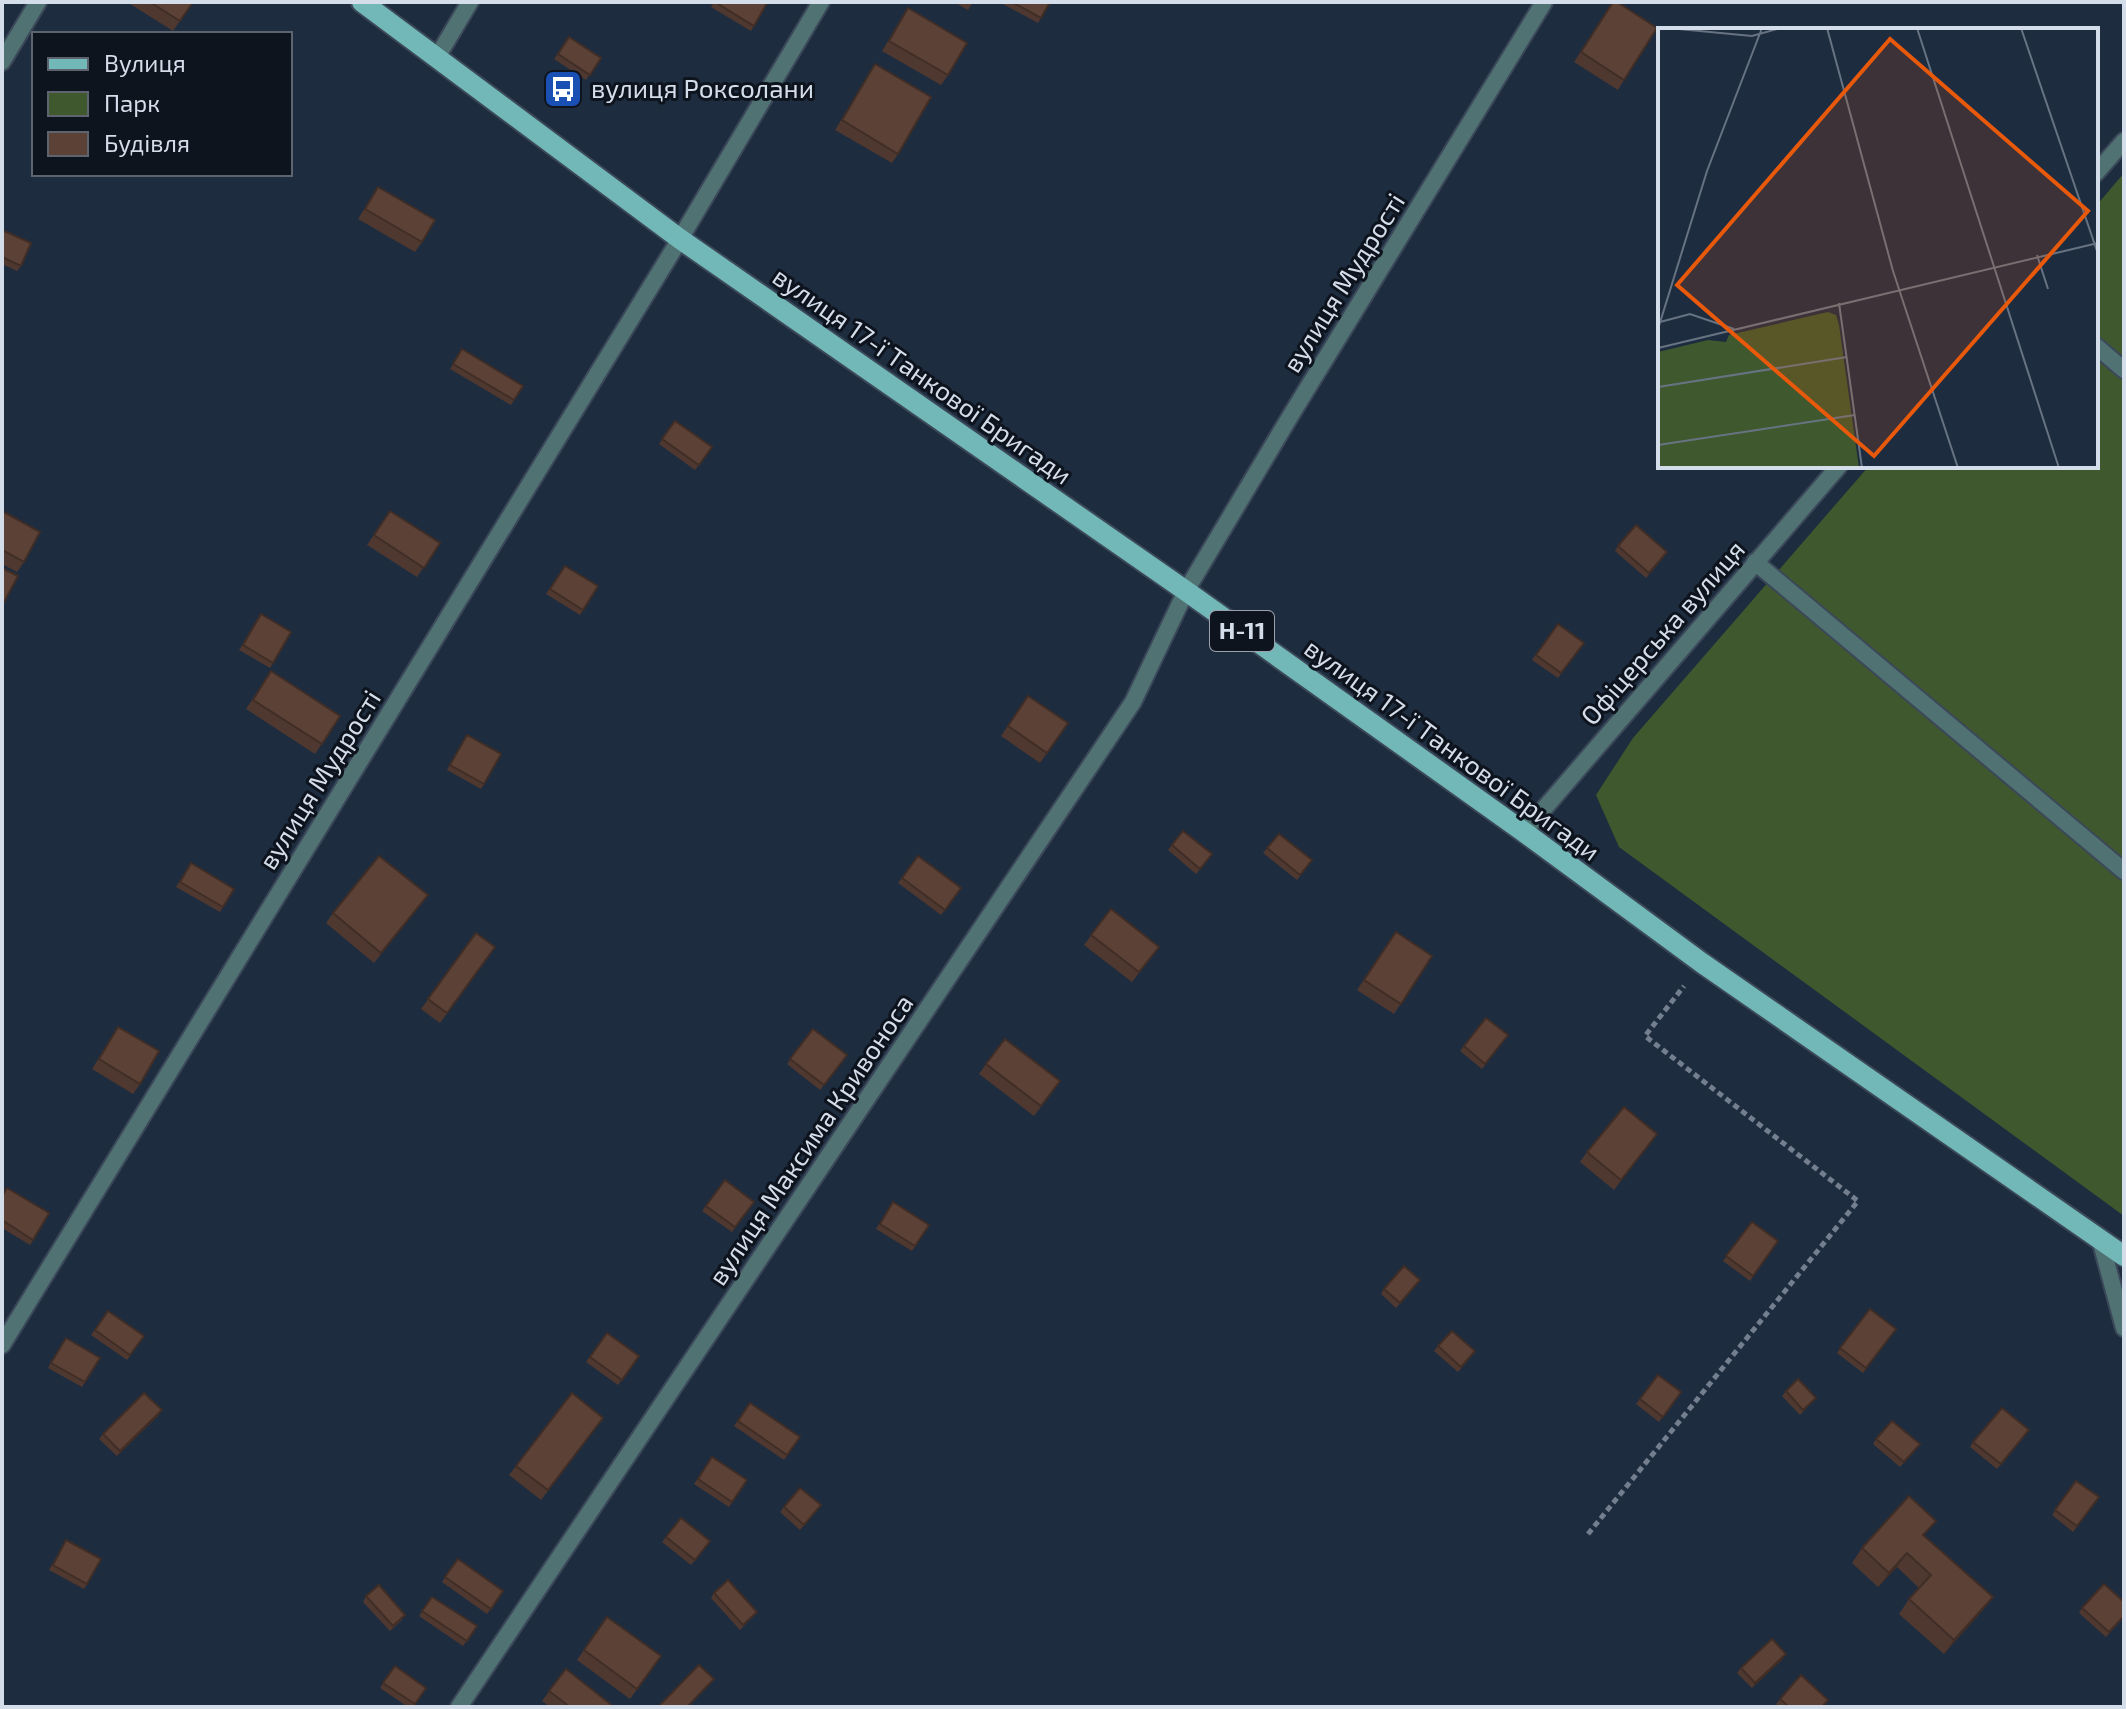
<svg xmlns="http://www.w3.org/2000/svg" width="2126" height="1709" viewBox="0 0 2126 1709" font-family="'Exo 2',sans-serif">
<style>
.green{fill:#40582d}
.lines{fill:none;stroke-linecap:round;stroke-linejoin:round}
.service-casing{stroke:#3b485a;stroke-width:20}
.minor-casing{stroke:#3b485a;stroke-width:20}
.primary-casing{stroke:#3b485a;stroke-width:24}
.path{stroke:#737e8e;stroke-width:5;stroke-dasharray:6 4;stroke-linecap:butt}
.service{stroke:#517272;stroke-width:16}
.minor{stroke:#517272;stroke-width:16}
.primary{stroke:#72b8b8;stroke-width:20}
.wall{fill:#4f382f}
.shaded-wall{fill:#402e26}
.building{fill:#5c4137;stroke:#402e26;stroke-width:2}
.labels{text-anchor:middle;stroke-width:6;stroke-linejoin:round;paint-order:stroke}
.shield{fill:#0e141d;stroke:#99a1ac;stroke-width:2}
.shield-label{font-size:24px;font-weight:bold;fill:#d4ddea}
.poi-label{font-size:26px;fill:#d4ddea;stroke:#0e141d;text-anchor:start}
.street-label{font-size:26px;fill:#d4ddea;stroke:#0e141d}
.inset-road{fill:none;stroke:#677383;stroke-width:2}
.view{fill:#e8590c;fill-opacity:0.15;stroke:#e8590c;stroke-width:4}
.inset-edge{fill:none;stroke:#d4ddea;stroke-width:4}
</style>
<rect width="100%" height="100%" fill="#1e2c3f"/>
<!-- green -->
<polygon class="green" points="2124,173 2124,1216 1619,847 1596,795 1633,738 1869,466 2096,466 2096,206"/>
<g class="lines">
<defs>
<g id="service">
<polyline points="436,59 470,2"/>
<polyline points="2096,346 2124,370"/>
<polyline points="1755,562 2124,871"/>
<polyline points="2100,1239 2124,1328"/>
</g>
<g id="minor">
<polyline points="2,62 38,2"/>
<polyline points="2096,173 2124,141"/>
<polyline points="1524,832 1839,466"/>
<polyline points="2,1345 680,239 821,2"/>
<polyline points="459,1707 1133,702 1186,591 1291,415 1544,2"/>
</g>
<polyline id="primary" points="362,2 680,239 1186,591 1524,832 1702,963 2124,1256"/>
</defs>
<!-- service casing -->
<use href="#service" class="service-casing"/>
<!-- minor casing -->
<use href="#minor" class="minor-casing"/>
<!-- primary casing -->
<use href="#primary" class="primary-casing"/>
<!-- path -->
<polyline class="path" points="1588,1534 1858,1201 1645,1036 1684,986"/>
<!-- service -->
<use href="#service" class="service"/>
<!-- minor -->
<use href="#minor" class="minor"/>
<!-- primary -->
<use href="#primary" class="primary"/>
</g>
<!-- wall -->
<g class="wall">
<polygon points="127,2 193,2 173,31"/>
<polygon points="714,2 767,3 751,31 711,7"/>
<polygon points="954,2 973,2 968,10"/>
<polygon points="1004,2 1050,2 1038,23 1003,4"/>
<polygon points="1613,2 1624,80 1618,90 1574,62"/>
<polygon points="908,8 948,75 941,85 882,51"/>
<polygon points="569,37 601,58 586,80 554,59"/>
<polygon points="875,64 898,154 892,163 835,130"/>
<polygon points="378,187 422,242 415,252 358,219"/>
<polygon points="2,230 21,266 17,271 2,264"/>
<polygon points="462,349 523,386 511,405 450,369"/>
<polygon points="675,421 712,447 695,470 659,444"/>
<polygon points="2,511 24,562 17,572 2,564"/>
<polygon points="390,511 440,543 417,577 367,545"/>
<polygon points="1618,546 1664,557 1646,578 1615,551"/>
<polygon points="565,566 598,586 580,615 546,594"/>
<polygon points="257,620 273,663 270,668 239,650"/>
<polygon points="1558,624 1584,643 1558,678 1532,660"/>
<polygon points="271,671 340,716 315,754 246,709"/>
<polygon points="1028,696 1068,723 1040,763 1001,736"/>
<polygon points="467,735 484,784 481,789 447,770"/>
<polygon points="1183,831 1212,854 1196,874 1168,850"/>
<polygon points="1279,834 1312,860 1297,880 1263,853"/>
<polygon points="918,856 961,888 941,915 898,883"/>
<polygon points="191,863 234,889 220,912 176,887"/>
<polygon points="428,895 374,963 326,923 333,913"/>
<polygon points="1111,909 1159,947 1132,982 1084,945"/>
<polygon points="1396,932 1432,956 1394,1014 1357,990"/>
<polygon points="476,933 495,947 440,1023 421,1009"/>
<polygon points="1486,1018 1508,1035 1482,1069 1460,1051"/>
<polygon points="118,1027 140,1084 133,1094 92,1069"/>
<polygon points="813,1029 847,1055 820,1090 787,1064"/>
<polygon points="986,1064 1053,1091 1034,1116 979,1074"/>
<polygon points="1657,1134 1614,1190 1580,1162 1587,1152"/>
<polygon points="725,1180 754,1202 732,1232 702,1211"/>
<polygon points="2,1195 49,1213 30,1245 2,1228"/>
<polygon points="893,1202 929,1225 912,1251 876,1229"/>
<polygon points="1752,1222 1778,1241 1750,1281 1723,1261"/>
<polygon points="1416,1285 1396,1308 1381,1294 1384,1289"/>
<polygon points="1870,1309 1896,1329 1863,1373 1837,1353"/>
<polygon points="108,1311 144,1336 127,1360 91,1335"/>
<polygon points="607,1333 639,1356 618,1385 586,1362"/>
<polygon points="66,1338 100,1358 82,1387 48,1368"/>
<polygon points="1438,1346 1472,1356 1458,1372 1434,1351"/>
<polygon points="1658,1375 1681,1392 1659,1422 1636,1404"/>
<polygon points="1786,1391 1816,1398 1800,1415 1782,1396"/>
<polygon points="750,1403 800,1437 784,1460 734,1426"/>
<polygon points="159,1415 117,1456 99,1439 103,1434"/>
<polygon points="603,1418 541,1500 509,1475 516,1466"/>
<polygon points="2025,1435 1997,1469 1970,1447 1973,1442"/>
<polygon points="1876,1439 1916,1449 1900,1467 1873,1444"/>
<polygon points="712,1457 747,1480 729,1507 694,1484"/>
<polygon points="2076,1481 2099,1497 2073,1532 2052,1515"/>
<polygon points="821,1505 800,1530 780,1512 784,1507"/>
<polygon points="681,1518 710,1541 691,1565 662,1542"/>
<polygon points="1925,1536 1993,1597 1982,1611 1944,1654 1899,1614 1909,1599 1919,1588 1897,1567 1878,1587 1852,1563 1862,1548"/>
<polygon points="66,1540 87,1584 84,1589 49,1570"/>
<polygon points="458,1559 503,1591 487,1614 442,1582"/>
<polygon points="714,1593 757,1612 740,1630 711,1598"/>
<polygon points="366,1596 402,1620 390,1631 363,1602"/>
<polygon points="432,1597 477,1626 463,1646 419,1616"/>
<polygon points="2082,1608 2124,1617 2106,1637 2079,1613"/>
<polygon points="607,1617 661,1656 630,1699 577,1660"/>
<polygon points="1783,1659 1752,1688 1737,1673 1741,1668"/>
<polygon points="395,1666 426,1688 413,1707 408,1707 380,1688"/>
<polygon points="566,1669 614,1707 550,1707 542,1701"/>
<polygon points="1780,1699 1823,1707 1780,1707 1776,1704"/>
</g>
<!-- shaded-wall -->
<g class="shaded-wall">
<polygon points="162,1410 159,1415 117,1456 120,1451"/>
<polygon points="1907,1553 1897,1567 1878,1587 1889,1573"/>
<polygon points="1993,1597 1982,1611 1944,1654 1954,1640"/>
<polygon points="1786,1654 1783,1659 1752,1688 1755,1683"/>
</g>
<!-- building -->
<g class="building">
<polygon points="150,2 193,2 180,21"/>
<polygon points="715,2 765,2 767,3 754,26"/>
<polygon points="1012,2 1050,2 1041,18"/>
<polygon points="1613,2 1617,2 1657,28 1624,80 1581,52"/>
<polygon points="908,8 967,43 948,75 889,41"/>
<polygon points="569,37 601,58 590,75 558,54"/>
<polygon points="875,64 931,97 898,154 842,120"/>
<polygon points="378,187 435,220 422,242 365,209"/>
<polygon points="2,230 31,243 21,266 2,257"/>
<polygon points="462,349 523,386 514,400 453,364"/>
<polygon points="675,421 712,447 699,465 662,439"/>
<polygon points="2,511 40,532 24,562 2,550"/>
<polygon points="390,511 440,543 424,568 374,535"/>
<polygon points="1636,525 1667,552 1649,573 1618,546"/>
<polygon points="565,566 598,586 583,610 550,589"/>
<polygon points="2,568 18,576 2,606"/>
<polygon points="261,614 291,632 273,663 243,645"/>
<polygon points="1558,624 1584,643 1561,673 1536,655"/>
<polygon points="271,671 340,716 322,744 253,700"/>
<polygon points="1028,696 1068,723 1047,753 1008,726"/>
<polygon points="467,735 501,754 484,784 450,765"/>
<polygon points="1183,831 1212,854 1200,869 1172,845"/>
<polygon points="1279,834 1312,860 1300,875 1267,848"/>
<polygon points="379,856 428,895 381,953 333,913"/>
<polygon points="918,856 961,888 945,910 902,878"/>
<polygon points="191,863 234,889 223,907 180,882"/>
<polygon points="1111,909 1159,947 1139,972 1091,935"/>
<polygon points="1396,932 1432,956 1401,1004 1364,980"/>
<polygon points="476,933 495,947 447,1013 428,999"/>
<polygon points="1486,1018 1508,1035 1485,1064 1464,1046"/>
<polygon points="118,1027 159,1051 140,1084 99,1059"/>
<polygon points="813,1029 847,1055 824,1085 790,1059"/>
<polygon points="1005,1039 1060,1081 1041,1106 986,1064"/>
<polygon points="1624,1107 1657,1134 1621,1180 1587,1152"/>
<polygon points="725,1180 754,1202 735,1227 706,1206"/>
<polygon points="7,1188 49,1213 33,1240 2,1220 2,1196"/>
<polygon points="893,1202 929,1225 915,1246 880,1224"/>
<polygon points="1752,1222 1778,1241 1753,1276 1726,1256"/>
<polygon points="1404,1266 1420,1280 1400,1303 1384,1289"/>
<polygon points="1870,1309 1896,1329 1866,1368 1840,1348"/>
<polygon points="108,1311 144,1336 130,1355 95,1330"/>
<polygon points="1452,1331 1475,1351 1461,1367 1438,1346"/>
<polygon points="607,1333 639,1356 622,1380 590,1357"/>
<polygon points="66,1338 100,1358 85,1382 51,1363"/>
<polygon points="1658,1375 1681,1392 1663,1417 1640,1399"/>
<polygon points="1798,1379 1816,1398 1803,1410 1786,1391"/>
<polygon points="144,1393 162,1410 120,1451 103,1434"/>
<polygon points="572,1393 603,1418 548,1490 516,1466"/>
<polygon points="750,1403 800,1437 787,1455 738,1421"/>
<polygon points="2002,1408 2029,1430 2001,1464 1973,1442"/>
<polygon points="1892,1421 1920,1444 1904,1462 1876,1439"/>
<polygon points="712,1457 747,1480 732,1502 698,1479"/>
<polygon points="2076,1481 2099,1497 2077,1526 2055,1510"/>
<polygon points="800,1488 821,1505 804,1525 784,1507"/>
<polygon points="1909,1496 1936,1521 1923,1535 1993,1597 1954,1640 1909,1599 1931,1575 1907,1553 1889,1573 1862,1548"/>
<polygon points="681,1518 710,1541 695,1560 666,1537"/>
<polygon points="66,1540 101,1559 87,1584 53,1565"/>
<polygon points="458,1559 503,1591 491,1609 445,1577"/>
<polygon points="728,1580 757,1612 743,1625 714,1593"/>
<polygon points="2104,1584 2124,1602 2124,1616 2109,1632 2082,1608"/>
<polygon points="379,1585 405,1615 393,1626 366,1596"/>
<polygon points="432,1597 477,1626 467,1641 422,1611"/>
<polygon points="607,1617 661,1656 637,1689 584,1650"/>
<polygon points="1772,1639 1786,1654 1755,1683 1741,1668"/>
<polygon points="699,1665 714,1679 687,1707 658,1707"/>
<polygon points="395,1666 426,1688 415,1704 383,1683"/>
<polygon points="566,1669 614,1707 570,1707 549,1691"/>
<polygon points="1801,1675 1828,1700 1822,1707 1789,1707 1780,1699"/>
</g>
<!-- icons -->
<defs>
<symbol id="bus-square" viewBox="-11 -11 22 22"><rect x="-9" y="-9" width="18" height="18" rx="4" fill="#1a4fb4" stroke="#0e141d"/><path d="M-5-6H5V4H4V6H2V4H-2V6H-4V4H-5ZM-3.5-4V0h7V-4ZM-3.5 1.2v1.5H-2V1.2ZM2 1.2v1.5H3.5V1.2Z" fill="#fff"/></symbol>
</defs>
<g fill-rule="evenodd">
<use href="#bus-square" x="541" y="67" width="44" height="44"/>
</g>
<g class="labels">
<!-- shield labels -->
<rect class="shield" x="1210" y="611" width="64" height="40" rx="6"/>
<g class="shield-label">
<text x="1242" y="639">Н-11</text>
</g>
<!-- poi labels -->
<g class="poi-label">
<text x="591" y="98">вулиця Роксолани</text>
</g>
<!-- street labels -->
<g class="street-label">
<text transform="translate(1344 283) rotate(-58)" y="9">вулиця Мудрості</text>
<text transform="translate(922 376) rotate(35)" y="9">вулиця 17-ї Танкової Бригади</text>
<text transform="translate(1663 633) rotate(-49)" y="9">Офіцерська вулиця</text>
<text transform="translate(1452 750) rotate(36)" y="9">вулиця 17-ї Танкової Бригади</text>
<text transform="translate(320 780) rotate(-58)" y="9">вулиця Мудрості</text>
<text transform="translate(811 1140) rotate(-56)" y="9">вулиця Максима Кривоноса</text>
</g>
</g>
<!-- overview -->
<g transform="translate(1658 28)">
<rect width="440" height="440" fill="#1e2c3f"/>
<path d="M170,284L178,287L181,297L201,440H0V324L50,312L68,314L71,307Z" fill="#40582d"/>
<path class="inset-road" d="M10,0L94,8L123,0M169,0L235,243L300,440M259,0L401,440M363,0L440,226M379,227L390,261M181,275L204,440M2,294L32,286L76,301M0,301L49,143L104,0M0,320L440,215M0,359L189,329M0,417L197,387"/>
<path class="view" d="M232,11L430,183L216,428L19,257Z"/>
<rect width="440" height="440" class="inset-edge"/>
</g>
<!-- border -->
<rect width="2126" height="1709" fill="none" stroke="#d4ddea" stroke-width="8"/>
<!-- legend -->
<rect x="32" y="32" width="260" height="144" fill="#0e141d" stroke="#5d646f" stroke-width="2"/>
<rect x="48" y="58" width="40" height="12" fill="#72b8b8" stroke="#5d646f" stroke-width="2"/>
<text x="104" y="72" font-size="24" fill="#d4ddea">Вулиця</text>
<rect x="48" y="92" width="40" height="24" fill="#40582d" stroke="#5d646f" stroke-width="2"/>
<text x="104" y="112" font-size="24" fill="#d4ddea">Парк</text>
<rect x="48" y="132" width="40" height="24" fill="#5c4137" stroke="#5d646f" stroke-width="2"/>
<text x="104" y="152" font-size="24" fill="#d4ddea">Будівля</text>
</svg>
